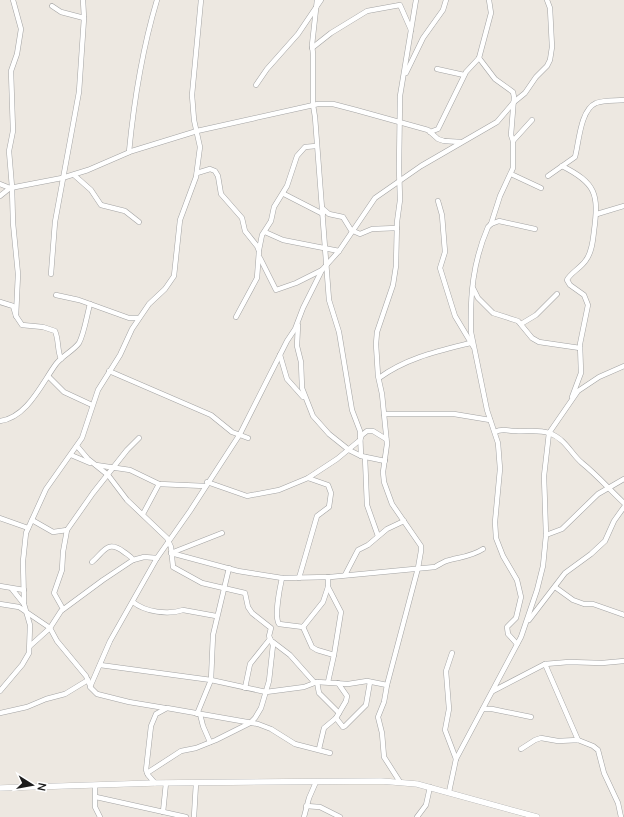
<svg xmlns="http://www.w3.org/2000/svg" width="624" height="817" viewBox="0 0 624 817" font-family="Manrope,sans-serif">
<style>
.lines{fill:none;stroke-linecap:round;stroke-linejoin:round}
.minor-casing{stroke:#a3a3a3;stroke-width:5.5}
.tertiary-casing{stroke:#a3a3a3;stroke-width:6}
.minor{stroke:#fff;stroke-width:4.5}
.tertiary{stroke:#fff;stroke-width:5.5}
</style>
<rect width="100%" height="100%" fill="#ede8e1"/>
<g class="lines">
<defs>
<g id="minor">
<polyline points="13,0 21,29 17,54 11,71 13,131 9,151 12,187 13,223 18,274 16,316"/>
<polyline points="317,0 312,45 313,54 313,105 315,117 329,300 339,332 352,410 360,431 361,456"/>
<polyline points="52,6 61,12 84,18"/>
<polyline points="312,48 331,33 367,11 400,5 411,30"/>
<polyline points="479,58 495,79 513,92 514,97 511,135 513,141"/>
<polyline points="437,69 464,75"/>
<polyline points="406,73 423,38 443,10 446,0"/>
<polyline points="256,85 267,69 298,34 321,0"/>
<polyline points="430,132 438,129 466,72 479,58 491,13 489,0"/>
<path d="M129,152C134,100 142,50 157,0"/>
<path d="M562,166C596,183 599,194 594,231C593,240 592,252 586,260C581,268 570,273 567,280L570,285L584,295L588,305L580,344L581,373L572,397"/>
<polyline points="197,173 210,169 215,171 218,176 221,194 242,218 245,231 257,246 259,251 257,278 236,317"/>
<polyline points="511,174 541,188"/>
<polyline points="74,175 91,190 101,205 125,211 139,222"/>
<path d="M548,176L575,157C579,143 580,110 596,103C605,100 615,101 624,100"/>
<polyline points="0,184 10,188 62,178 88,170 132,151 197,131 318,104 333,104 356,110 428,130 438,139 444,141 461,142"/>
<polyline points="284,194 323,214"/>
<polyline points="0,196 10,188"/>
<polyline points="438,201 442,215 445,252 440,268 455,316 473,346"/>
<polyline points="322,208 329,214 343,217 351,230 360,234 372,229 397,228"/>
<polyline points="597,214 624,206"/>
<polyline points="491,224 499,221 535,229"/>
<polyline points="265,232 283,240 339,251"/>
<polyline points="259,250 262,235 271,221 274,207 287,186 297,156 305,147 316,146"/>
<polyline points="260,258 276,290 296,283 322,270"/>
<polyline points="51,274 55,222 79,92 84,18 83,0"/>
<polyline points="473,288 478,298 493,313 518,321 532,338 539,342 580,348"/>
<polyline points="56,295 79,300 129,318 139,318"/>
<path d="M0,302L13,306L16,316L22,325L43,327L55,331C59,340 57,350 61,359"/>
<polyline points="521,324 536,315 557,294"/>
<polyline points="298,325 297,346 301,362 302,388 313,416 329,434 349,450 361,456 385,461"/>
<polyline points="280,355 287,379 303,397"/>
<polyline points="109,371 211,415 232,432 248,438"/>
<polyline points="49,377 64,392 92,405"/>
<path d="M379,378C406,358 438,351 470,343"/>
<polyline points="384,414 454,414 490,420"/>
<path d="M0,421C27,418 42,383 56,364C62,356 73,351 79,343C84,334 87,315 90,304"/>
<path d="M495,432C502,428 508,431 516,431C527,432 537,429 549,433C566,439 571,454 582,463C597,475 610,490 624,503"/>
<polyline points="77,446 88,459 108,475 127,500 167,538 171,547 173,567 202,583 245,593 248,607 252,613 271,628 269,636 273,645 269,681 261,708 255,718 250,723 216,740 196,748 181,751 147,773"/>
<polyline points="71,455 90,463"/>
<polyline points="365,457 367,505 378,536"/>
<polyline points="96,465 130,470 159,484 205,486"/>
<polyline points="207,482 247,496 279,490 308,478 337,459 360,440 362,435 367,431 373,431 386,439"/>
<polyline points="143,514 159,484"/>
<polyline points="0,518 28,528"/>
<polyline points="32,520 53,532 67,530 93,493 127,450 139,438"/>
<polyline points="546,535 562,529 598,494 624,479"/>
<path d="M171,553L238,571L282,578L330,577L435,567C438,565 442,563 446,561C459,557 471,557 483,549"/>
<polyline points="171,553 222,533"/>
<path d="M92,562C104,552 107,539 124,552C128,555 131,556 133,560"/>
<polyline points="345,575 358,550 368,545 387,529 404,521"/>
<polyline points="328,577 328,587 341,612 334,655"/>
<path d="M282,578C280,587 274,617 279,624L303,627L323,602L328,587"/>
<polyline points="299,578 317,516 329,507 331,493 328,485 308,478"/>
<polyline points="0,586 24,590"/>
<polyline points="555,587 573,600 584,604 593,604 624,615"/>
<polyline points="12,589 24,604"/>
<path d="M133,602C145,612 168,615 183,610L216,616"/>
<polyline points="0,604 19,607 50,628 57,641 86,676 91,688 97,694 129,702 165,708"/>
<polyline points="63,609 54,593 62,570 63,552 67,530"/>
<polyline points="529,620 565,573 591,554 605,541 614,521 624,507"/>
<polyline points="303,627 312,647 317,650 334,655 328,682"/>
<polyline points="273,642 290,655 314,682"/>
<path d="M517,644L508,634L507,627L516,618L521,597L517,580L503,556L496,538L495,522L500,469L498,443L487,410L471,332C470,294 473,262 488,227L491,224L500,196L513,168V141L532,120"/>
<polyline points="30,646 50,628 61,611 103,580 133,560 144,557 157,558"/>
<polyline points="452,653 446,671 449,709 445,730 456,759"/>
<polyline points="545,664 578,740"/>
<polyline points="100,665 211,680 266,692 304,687 317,682 348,684 367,681 387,685"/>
<polyline points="317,682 319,693 339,713"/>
<polyline points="90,687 110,641 157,558 190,511 240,434 287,341 295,329 303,308 322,270 339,251 375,198 421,166 497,122 514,102 525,93 536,77 547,66 550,60 552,47 550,8 547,0"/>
<polyline points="245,688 250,664 270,639"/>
<polyline points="0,691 22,665 29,653 30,625 24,604 23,561 26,533 46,489 82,438 98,390 120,355 132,329 149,304 165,289 174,276 180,220 196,177 200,147 194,120 192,95 201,0"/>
<polyline points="493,691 545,664 569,662 602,663 624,661"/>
<polyline points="483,709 492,709 531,717"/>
<polyline points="0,713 27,707 46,699 65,694 88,680"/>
<polyline points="197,714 211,680 213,635 229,568"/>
<polyline points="200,714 203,726 210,742"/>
<polyline points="336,718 343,727 345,726 366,705 370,682"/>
<polyline points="319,749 324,728 336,718 346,701 347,696 338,683"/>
<polyline points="521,749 535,740 541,738 558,741 578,740 593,746 598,750 604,773 618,803 621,817"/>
<polyline points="400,782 384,757 382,733 378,717 384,702 387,685 418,568 421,551 421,546 392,504 384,482 383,472 387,444 382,394 378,376 376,344 377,332 393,285 396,266 397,222 400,200 399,168 400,96 416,0"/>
<polyline points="155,783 148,775 146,770 151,726 156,714 167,708 258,724 271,729 295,744 330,753"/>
<polyline points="95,785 95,807 100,817"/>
<polyline points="449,792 456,759 521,637 537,590 543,566 546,535 544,476 549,433 578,391 599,377 624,366"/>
<polyline points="96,797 186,817"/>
<polyline points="306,806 320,807 340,817"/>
<polyline points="163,812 166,783"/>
<polyline points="194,817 196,783"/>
<polyline points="304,817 309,798 316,782"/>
<polyline points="417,817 426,805 430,787"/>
</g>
<polyline id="tertiary" points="0,788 155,783 381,781 417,784 537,817"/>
</defs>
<!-- minor casing -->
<use href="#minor" class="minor-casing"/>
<!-- tertiary casing -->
<use href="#tertiary" class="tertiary-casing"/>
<!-- minor -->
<use href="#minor" class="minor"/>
<!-- tertiary -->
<use href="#tertiary" class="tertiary"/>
</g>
<!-- north arrow -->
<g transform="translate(32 785) rotate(101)" stroke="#ffffff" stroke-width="3" paint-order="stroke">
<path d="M0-3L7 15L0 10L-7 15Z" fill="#1c1c1c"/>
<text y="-6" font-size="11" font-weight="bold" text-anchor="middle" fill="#1c1c1c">N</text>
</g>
</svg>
